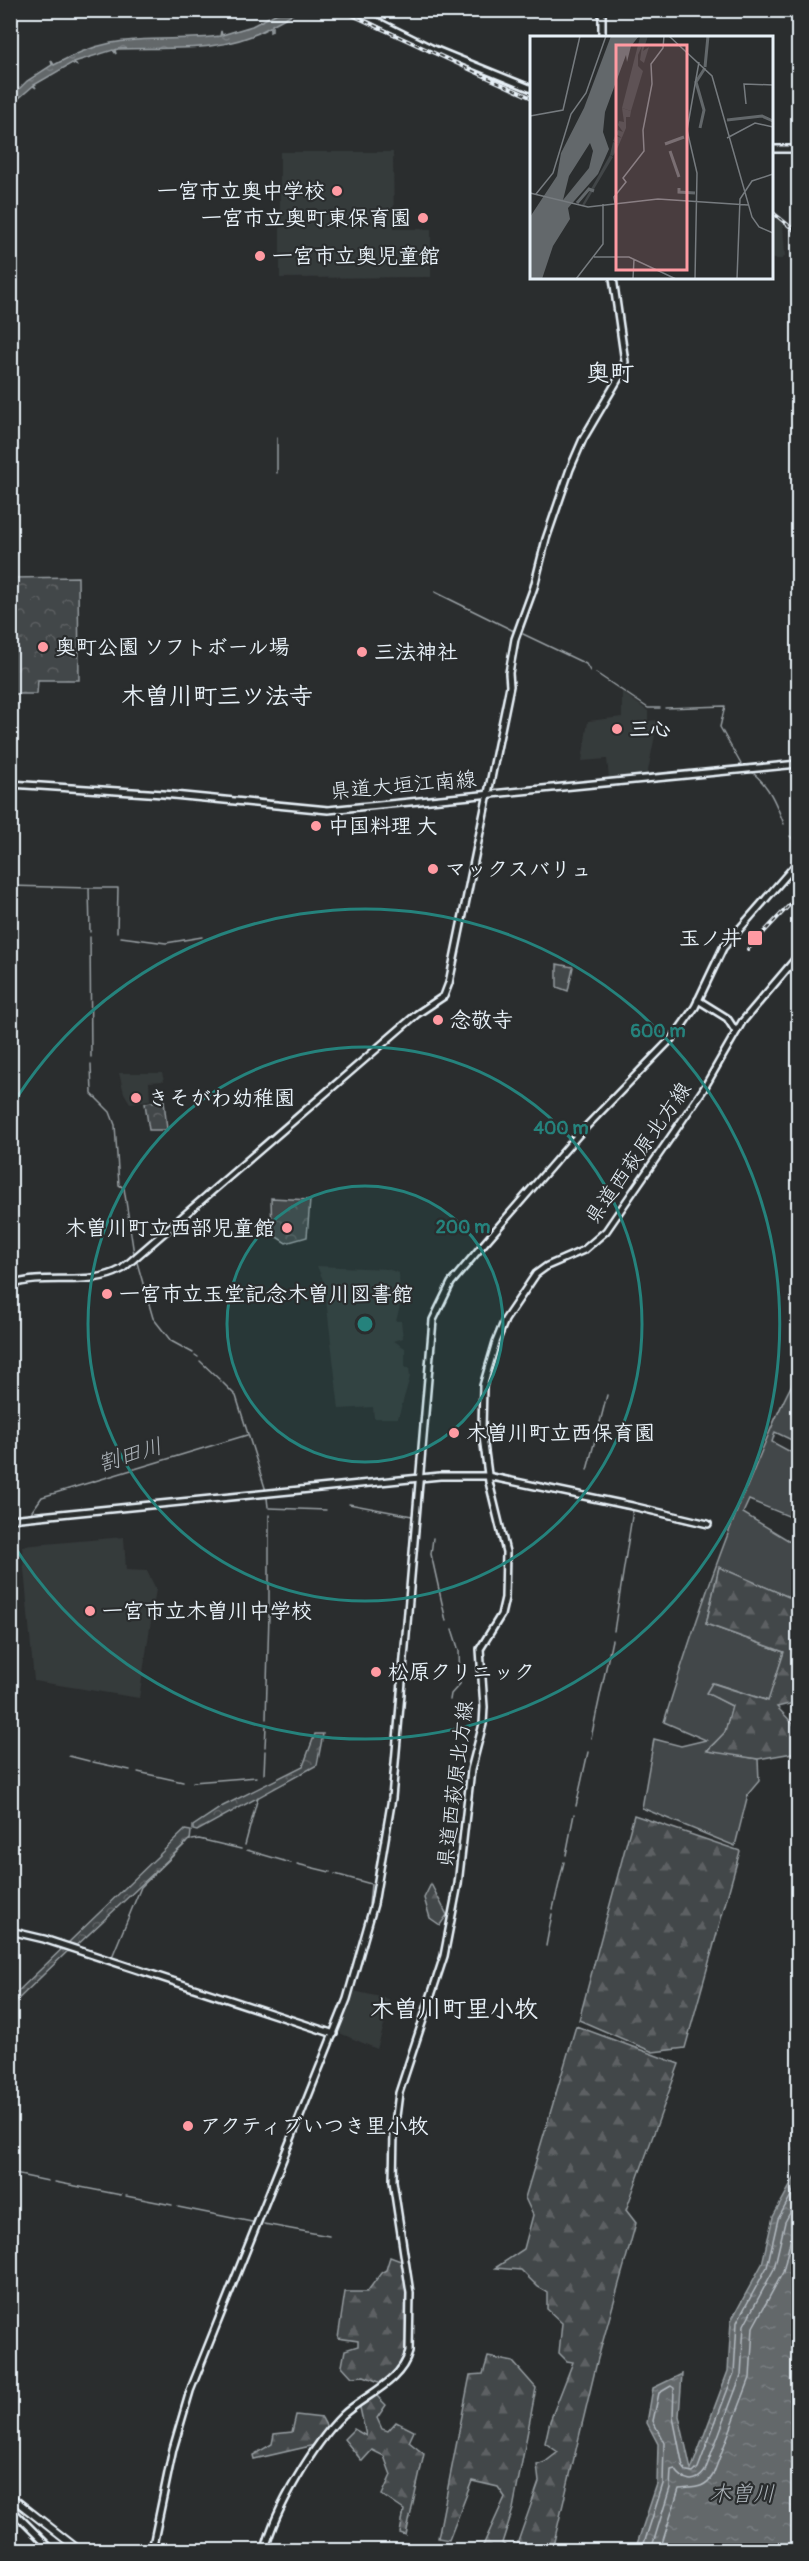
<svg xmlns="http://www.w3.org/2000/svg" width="809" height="2561" viewBox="0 0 809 2561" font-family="Pangolin,'Klee One',sans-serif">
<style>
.built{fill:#363a3b}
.green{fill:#424648;stroke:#959ca0;stroke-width:1.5}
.forest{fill:url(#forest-firs);stroke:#959ca0;stroke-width:1.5}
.park{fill:url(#park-crowns);stroke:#959ca0;stroke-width:1.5}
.water{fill:url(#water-ripples);stroke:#989fa3;stroke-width:1.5}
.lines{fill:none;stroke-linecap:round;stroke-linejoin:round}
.shore{stroke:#b3bac0;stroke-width:1.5}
.stream{stroke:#989fa3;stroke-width:1.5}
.secondary-casing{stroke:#e8f1f8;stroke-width:10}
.primary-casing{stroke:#e8f1f8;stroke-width:10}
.secondary{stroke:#2a2d2e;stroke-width:5}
.primary{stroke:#2a2d2e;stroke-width:6}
.rail-casing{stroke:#e8f1f8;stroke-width:4}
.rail{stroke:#2a2d2e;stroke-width:1.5;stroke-dasharray:4.5;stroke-linecap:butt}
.ring{fill:none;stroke:#25827c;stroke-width:3}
.poi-dot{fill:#ff9aa2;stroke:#2a2d2e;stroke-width:2}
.labels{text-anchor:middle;stroke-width:4.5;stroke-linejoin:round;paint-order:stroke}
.poi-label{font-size:21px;font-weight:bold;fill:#e8f1f8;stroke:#2a2d2e;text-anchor:start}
.street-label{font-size:21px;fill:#e8f1f8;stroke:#2a2d2e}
.water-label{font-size:22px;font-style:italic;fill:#acb3b9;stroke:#2a2d2e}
.quarter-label{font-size:24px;font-weight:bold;fill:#e8f1f8;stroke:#2a2d2e}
.inset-river{fill:none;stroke:#63686b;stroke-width:3}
.inset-road{fill:none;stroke:#767b7f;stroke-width:1.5}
.view{fill:#ff9aa2;fill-opacity:0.15;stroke:#ff9aa2;stroke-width:3}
.inset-edge{fill:none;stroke:#e8f1f8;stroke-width:3}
.centre{fill:#25827c;stroke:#2a2d2e;stroke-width:3}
.ring-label{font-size:18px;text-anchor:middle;font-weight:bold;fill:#25827c;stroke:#2a2d2e;stroke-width:4.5;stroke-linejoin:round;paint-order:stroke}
</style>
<defs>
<pattern id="forest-firs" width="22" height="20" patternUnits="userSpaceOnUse" patternTransform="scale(1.5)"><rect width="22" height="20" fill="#424648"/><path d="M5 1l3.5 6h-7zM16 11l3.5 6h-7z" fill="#5d6163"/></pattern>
<pattern id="park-crowns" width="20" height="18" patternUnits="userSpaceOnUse" patternTransform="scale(1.5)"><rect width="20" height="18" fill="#424648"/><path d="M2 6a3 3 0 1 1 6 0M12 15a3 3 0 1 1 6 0" fill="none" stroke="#5d6163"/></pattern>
<pattern id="water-ripples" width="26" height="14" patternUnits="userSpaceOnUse" patternTransform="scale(1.5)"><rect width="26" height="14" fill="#63686b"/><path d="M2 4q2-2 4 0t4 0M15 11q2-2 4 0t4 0" fill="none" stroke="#797e81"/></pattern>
</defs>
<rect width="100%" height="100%" fill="#2a2d2e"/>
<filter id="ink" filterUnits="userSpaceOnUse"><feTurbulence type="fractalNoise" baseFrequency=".0167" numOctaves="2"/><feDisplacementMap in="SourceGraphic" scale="12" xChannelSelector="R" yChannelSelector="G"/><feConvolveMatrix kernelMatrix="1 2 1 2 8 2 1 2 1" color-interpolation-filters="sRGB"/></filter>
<g filter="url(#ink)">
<!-- built -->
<g class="built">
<polygon points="280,152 393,152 394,229 431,229 431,277 280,278"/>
<polygon points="772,216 783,224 785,256 782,259 772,259"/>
<polygon points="622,692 648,711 648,721 658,720 647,776 609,779 607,759 582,761 588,721 622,717"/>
<polygon points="119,1073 162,1073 164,1081 149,1082 150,1100 130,1103 124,1093"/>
<polygon points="317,1266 387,1269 399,1273 400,1306 396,1321 401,1321 403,1338 394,1341 405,1348 405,1368 409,1368 410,1377 398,1418 374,1418 373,1407 339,1409 324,1282"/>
<polygon points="124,1537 126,1570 147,1571 156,1589 139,1698 34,1681 22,1546"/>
<polygon points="354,1991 389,1999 390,2006 377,2049 337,2032"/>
</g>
<!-- green -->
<path class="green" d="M798,1373V1443L775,1432L772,1442L798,1456V1520L749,1500L743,1513L798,1546V1577L789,1597L719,1568L706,1624L784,1652L769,1701L713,1683L707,1693L732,1706L725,1733L707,1750L758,1759L759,1781L748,1794L735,1846L642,1808L654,1739L681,1746L706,1740L664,1722C690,1637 718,1554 753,1472C767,1438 780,1405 798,1373Z"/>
<!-- forest -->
<g class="forest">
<polygon points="719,1567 798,1601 798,1702 777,1707 798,1729 798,1752 758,1759 707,1751 725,1732 732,1706 706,1693 712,1683 768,1701 784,1652 706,1624"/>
<polygon points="634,1815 740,1851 685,2048 653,2052 579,2020"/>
<polygon points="431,1884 447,1915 440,1925 430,1918 424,1898"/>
<polygon points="576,2026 679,2064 626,2210 636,2223 597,2362 552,2550 515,2550 539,2482 537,2465 545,2462 558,2452 545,2443 550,2421 573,2362 567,2361 559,2353 562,2323 547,2309 547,2292 538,2287 521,2270 495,2268 524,2249 533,2215 525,2198"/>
<polygon points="390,2257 406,2263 405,2363 384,2384 364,2376 352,2377 342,2366 345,2350 358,2346 358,2341 338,2338 345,2292 367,2292 381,2273 386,2270"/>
<polygon points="488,2357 513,2362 536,2388 513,2509 502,2543 511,2550 481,2550 505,2497 498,2487 472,2481 449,2540 438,2538 470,2375 483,2374"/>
<polygon points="373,2392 386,2405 377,2418 382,2429 388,2431 396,2422 414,2431 409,2442 424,2454 406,2535 400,2533 404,2510 382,2495 391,2475 384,2456 372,2450 362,2461 344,2439 354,2429 366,2436 359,2403"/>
<polygon points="296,2415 322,2418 329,2431 319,2444 254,2459 253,2455 272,2444 274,2434 292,2432"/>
</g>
<!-- park -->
<g class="park">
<polygon points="78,577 79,680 38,680 37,694 11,694 11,578"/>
<polygon points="557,964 573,967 568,991 557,987"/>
<polygon points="164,1100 167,1130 149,1130 145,1103"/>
<polygon points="271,1198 310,1200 307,1237 286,1243 272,1234"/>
<polygon points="315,1734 323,1734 317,1765 197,1831 193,1830 193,1826 223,1806 303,1766"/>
<polygon points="185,1830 191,1831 190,1841 190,1839 73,1949 71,1948 11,2006 11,1998"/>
</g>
<!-- water -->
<g class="water">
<path d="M281,11H298L272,25V31L270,32V27C224,54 168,47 118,49L115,50L116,54L113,50L74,62L76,65L72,63L34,85L36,88L33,86L11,105V97L27,81L52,65L51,60L54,65C72,55 91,47 111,43C147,36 184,41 220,36L221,31L222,35L252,26Z"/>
<polygon points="798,2135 798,2550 635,2550 657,2484 658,2444 647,2423 653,2388 682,2374 679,2416 691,2470 728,2371 731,2321 762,2264 773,2217 797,2173 794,2141"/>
</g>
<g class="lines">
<!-- shore -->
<g class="shore">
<polyline points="642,2550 663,2484 664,2443 653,2421 659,2393 671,2386 674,2388 673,2417 683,2467 687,2472 693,2473 698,2468 734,2373 737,2322 767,2267 778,2219 798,2183"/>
<path d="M651,2550L670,2488L671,2470L675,2469C683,2481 695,2485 705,2471L741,2375L744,2325L774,2269L785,2222L798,2198"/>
<path d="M660,2550L679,2489C693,2487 704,2490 713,2475L750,2378L753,2327L783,2272L794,2225L798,2217"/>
</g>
<!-- stream -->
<g class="stream">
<polyline points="277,438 277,473"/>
<polyline points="435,592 516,632"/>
<polyline points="523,634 586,664 590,671"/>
<polyline points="596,673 648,708 660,708"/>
<polyline points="665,708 725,706 720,727 742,766"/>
<path d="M753,773C770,787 776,804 784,824"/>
<polyline points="790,836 798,846"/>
<polyline points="10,886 89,888 90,932"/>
<polyline points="89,888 118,888 117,932"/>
<polyline points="90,937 91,1057"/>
<polyline points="121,937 166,943 202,937"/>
<polyline points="91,1064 92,1094 110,1112 115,1125 119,1185 124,1188 134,1254"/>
<polyline points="136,1259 153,1318 171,1341 193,1353"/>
<polyline points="195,1355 198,1357"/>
<polyline points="200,1361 221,1381"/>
<polyline points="223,1383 236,1396 266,1491"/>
<polyline points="596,1438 607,1395"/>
<polyline points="587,1470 595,1440"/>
<polyline points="267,1498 268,1507"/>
<polyline points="588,1500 610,1505"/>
<polyline points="349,1504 412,1516"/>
<polyline points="615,1506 626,1509"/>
<polyline points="269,1508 326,1510"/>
<polyline points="30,1514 42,1497 247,1435"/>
<polyline points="649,1514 671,1519"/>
<polyline points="673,1520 691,1524"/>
<polyline points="433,1538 431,1554 446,1621"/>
<polyline points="269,1608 269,1515"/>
<polyline points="614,1631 633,1510"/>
<polyline points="450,1700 451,1694 460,1684 459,1651 452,1629"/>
<polyline points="266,1719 269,1614"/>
<polyline points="591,1738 612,1640"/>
<polyline points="265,1747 266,1726"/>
<polyline points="69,1756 89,1761"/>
<polyline points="93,1762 130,1770"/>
<polyline points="138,1772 183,1782"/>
<polyline points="264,1774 265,1751"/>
<polyline points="193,1782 257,1777"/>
<polyline points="576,1806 588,1752"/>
<polyline points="192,1840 199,1839 241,1849"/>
<polyline points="245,1845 258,1797"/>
<polyline points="247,1850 291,1863"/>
<polyline points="566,1855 574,1814"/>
<polyline points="297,1864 330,1872"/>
<polyline points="335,1874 371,1884 369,1904"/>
<polyline points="553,1909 564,1862"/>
<polyline points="546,1946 552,1914"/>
<polyline points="112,1957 141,1887 186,1843"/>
<polyline points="10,2173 48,2181"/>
<polyline points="55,2182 121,2195"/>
<polyline points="126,2196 172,2205"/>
<polyline points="178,2207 252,2222"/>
<polyline points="264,2224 329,2236"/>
</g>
<defs>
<g id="secondary">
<polyline points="354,10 431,48 532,89"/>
<polyline points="602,38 602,10"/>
<polyline points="772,149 798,149"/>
<polyline points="10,784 163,794 328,810 798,764"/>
<polyline points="698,1000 727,1018 736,1032"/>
<path d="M10,1285C47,1272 88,1288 122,1269L417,1014L444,996L449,983L510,686L509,673L515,639L534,587L546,539L570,469L583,439L620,376L625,362L613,278"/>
<polyline points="10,1519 440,1476 487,1476 632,1506 708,1524"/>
<polyline points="10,1931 44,1939 334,2034"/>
<polyline points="10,2508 52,2550"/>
<polyline points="152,2550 173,2449 190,2391 347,1999 374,1904 392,1798 433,1320 451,1283 482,1246 579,1134 676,1034 695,1007 723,948 798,862"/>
<path d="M265,2550C275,2509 313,2445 343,2415C364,2395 401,2383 409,2352L410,2293L393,2181L394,2132L399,2093L444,1956L458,1884L471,1770L483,1724L484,1707L480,1649L501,1615L505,1598L506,1552L489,1482L482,1429L483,1386L496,1342L505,1320L536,1274L547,1266L584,1250L606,1231L703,1090L742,1022L798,956"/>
</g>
<polyline id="primary" points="10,2496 79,2550"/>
</defs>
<!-- secondary casing -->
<use href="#secondary" class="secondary-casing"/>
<!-- primary casing -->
<use href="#primary" class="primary-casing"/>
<!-- secondary -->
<use href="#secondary" class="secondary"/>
<!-- primary -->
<use href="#primary" class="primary"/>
<defs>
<g id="rail">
<polyline points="341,10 532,98"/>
<polyline points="772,212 798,233"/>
<polyline points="748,949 798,896"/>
</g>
</defs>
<!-- rail casing -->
<use href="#rail" class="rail-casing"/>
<!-- rail -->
<use href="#rail" class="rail"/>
</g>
</g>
<!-- distance rings -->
<circle cx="365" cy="1324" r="138" fill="#25827c" fill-opacity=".12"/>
<g class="ring">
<circle cx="365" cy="1324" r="138"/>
<circle cx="365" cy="1324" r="277"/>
<path d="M11 1107A415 415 0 1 1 11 1541"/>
</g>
<!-- markers -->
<g class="poi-dot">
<circle cx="337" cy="191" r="6"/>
<circle cx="423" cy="218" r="6"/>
<circle cx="260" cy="256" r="6"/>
<circle cx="43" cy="647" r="6"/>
<circle cx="362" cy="652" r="6"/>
<circle cx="617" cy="729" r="6"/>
<circle cx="316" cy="826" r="6"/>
<circle cx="433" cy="869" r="6"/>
<rect x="747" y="930" width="16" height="16" rx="3"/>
<circle cx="438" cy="1020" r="6"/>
<circle cx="136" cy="1098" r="6"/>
<circle cx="287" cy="1228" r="6"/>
<circle cx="107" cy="1294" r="6"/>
<circle cx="454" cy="1433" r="6"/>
<circle cx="90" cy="1611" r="6"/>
<circle cx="376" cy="1672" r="6"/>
<circle cx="188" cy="2126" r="6"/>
</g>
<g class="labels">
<!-- poi labels -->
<g class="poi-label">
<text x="325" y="198" text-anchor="end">一宮市立奥中学校</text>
<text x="411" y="225" text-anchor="end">一宮市立奥町東保育園</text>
<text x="272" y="263">一宮市立奥児童館</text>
<text x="55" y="654">奥町公園 ソフトボール場</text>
<text x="374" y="659">三法神社</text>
<text x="629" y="736">三心</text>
<text x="328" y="833">中国料理 大</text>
<text x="445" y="876">マックスバリュ</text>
<text x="742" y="945" text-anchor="end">玉ノ井</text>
<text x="450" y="1027">念敬寺</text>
<text x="148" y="1105">きそがわ幼稚園</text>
<text x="275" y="1235" text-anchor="end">木曽川町立西部児童館</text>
<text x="119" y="1301">一宮市立玉堂記念木曽川図書館</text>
<text x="466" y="1440">木曽川町立西保育園</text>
<text x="102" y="1618">一宮市立木曽川中学校</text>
<text x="388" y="1679">松原クリニック</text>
<text x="200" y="2133">アクティブいつき里小牧</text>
</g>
<!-- street labels -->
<g class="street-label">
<text transform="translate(403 785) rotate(-5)" y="7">県道大垣江南線</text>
<text transform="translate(638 1153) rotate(-55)" y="7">県道西萩原北方線</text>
<text transform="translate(455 1784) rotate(-83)" y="7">県道西萩原北方線</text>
</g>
<!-- water labels -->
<g class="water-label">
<text transform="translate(130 1454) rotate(-17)" y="8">割田川</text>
<text x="742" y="2501">木曽川</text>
</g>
<!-- quarter labels -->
<g class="quarter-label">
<text x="610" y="381">奥町</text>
<text x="217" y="704">木曽川町三ツ法寺</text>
<text x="454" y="2017">木曽川町里小牧</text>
</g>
</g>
<!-- overview -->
<g transform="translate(530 36)">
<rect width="243" height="243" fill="#2a2d2e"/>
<path d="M92,72L101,75L100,81H96V92L88,111L83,120L80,119L83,106L89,108L83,105L85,100L92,102L86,98L88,94L93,96L88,89L89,85L94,86Z" fill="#424648"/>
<path d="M118,0L113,15L119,11L114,27L110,24L112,10L108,19V30L113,35L101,75L92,72L110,1Z" fill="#424648"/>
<path d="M80,119L83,121L54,170L52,169Z" fill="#424648"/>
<path d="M81,0H109L101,10L97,26L96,19L75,76L73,96L79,113L68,138L38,172L40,183L23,210L12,243H0V181L27,140L31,117L54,72ZM60,107L63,115L59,132L33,164L39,140Z" fill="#63686b" fill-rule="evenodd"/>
<path class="inset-river" d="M175,31L178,0M197,84L232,80L243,85M170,92L174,74L166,46L175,32M135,108L154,101M140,115L149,141M149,152V156L165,157M47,167L59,153L64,155"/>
<path class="inset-road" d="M139,0L182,40L222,181L229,191L243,197M216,68L214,48L243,49M0,80L33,74L50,0M197,102L225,87L243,91M0,157L58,171L128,163L218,169M6,158L23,137L41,78L56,57L76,0M85,167L84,161L96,146L93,142L114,115L113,94L122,48L121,28L133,12L134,0M64,221H99L146,243M46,243L73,208V168M103,243L104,223M165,243L167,137L157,94L169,26M207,243L210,163L222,145L243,138"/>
<path class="view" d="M86,9H157V234H86Z"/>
<rect width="243" height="243" class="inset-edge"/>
</g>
<circle cx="365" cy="1324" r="9" class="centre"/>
<g class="ring-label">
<text x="658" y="1037">600 m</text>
<text x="561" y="1134">400 m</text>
<text x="463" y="1233">200 m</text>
</g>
<!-- margin -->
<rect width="809" height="2561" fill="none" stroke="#2a2d2e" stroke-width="36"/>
<rect x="18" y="18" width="773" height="2525" fill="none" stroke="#e8f1f8" stroke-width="2" filter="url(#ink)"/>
</svg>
